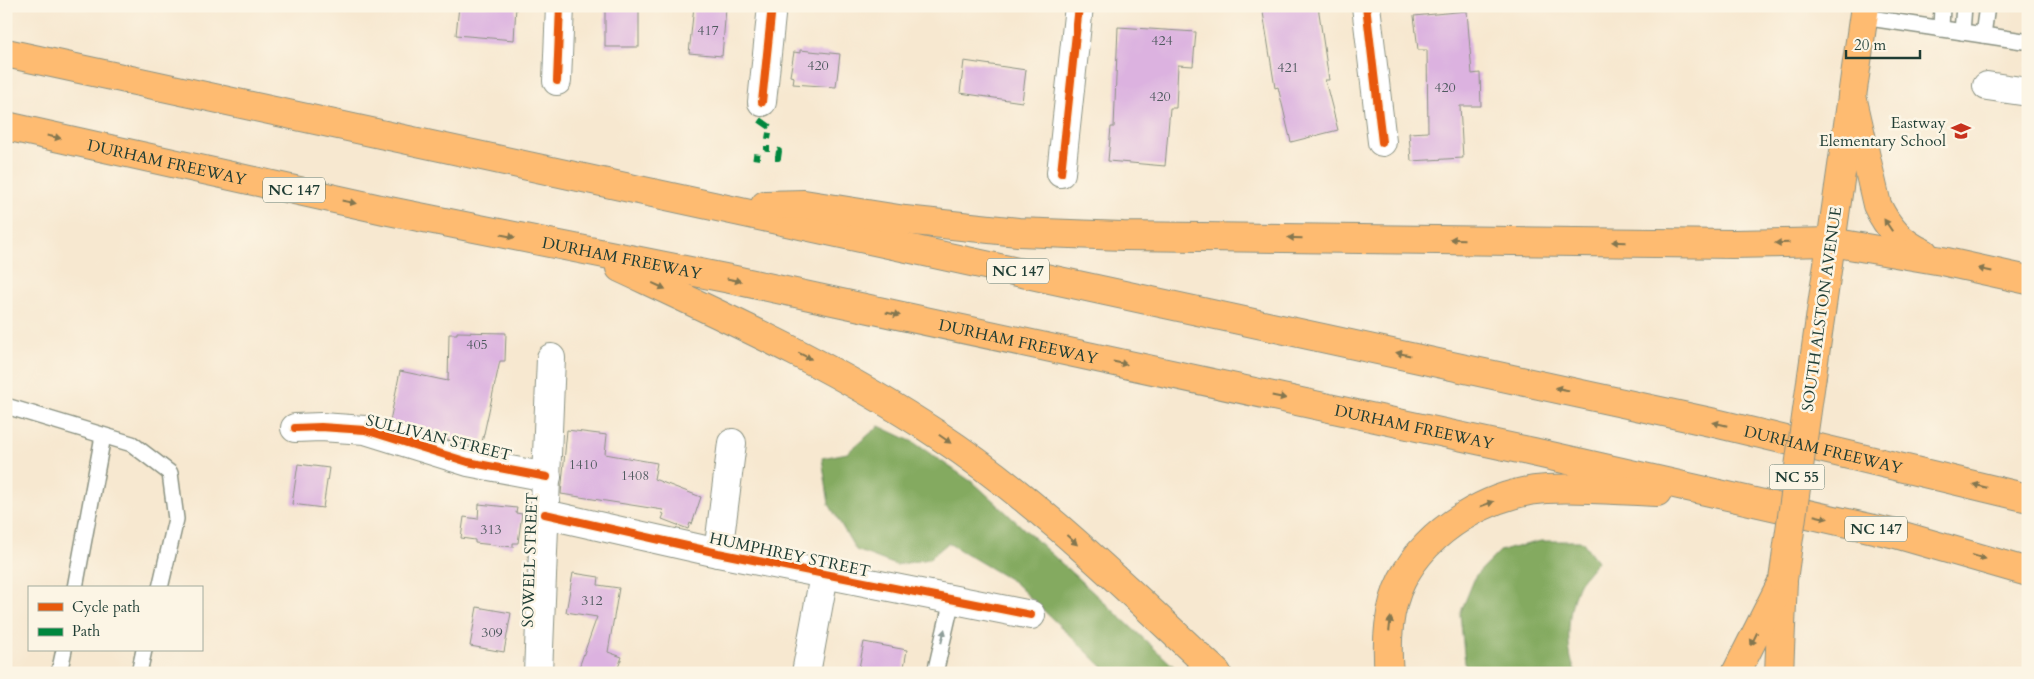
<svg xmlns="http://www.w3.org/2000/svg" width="2034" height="679" viewBox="0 0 2034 679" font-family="Cardo,serif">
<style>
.forest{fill:#84aa60;stroke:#52744a}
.building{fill:#dcb2e0}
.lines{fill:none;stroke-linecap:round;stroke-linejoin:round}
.service-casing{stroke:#8b9282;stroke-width:18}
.minor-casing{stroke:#8b9282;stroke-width:30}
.primary-casing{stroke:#8b9282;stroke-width:30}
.motorway-casing{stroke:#8b9282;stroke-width:30}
.service{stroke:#fff;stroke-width:15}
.minor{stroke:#fff;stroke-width:28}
.primary{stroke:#febb71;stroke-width:28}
.motorway{stroke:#febb71;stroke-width:28}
.primary-bridge-casing{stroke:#8b9282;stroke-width:30;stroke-linecap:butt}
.primary-bridge{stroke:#febb71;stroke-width:28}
.quiet{stroke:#00873e;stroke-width:6;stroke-dasharray:12 6;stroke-linecap:butt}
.cycleway-casing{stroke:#fcf5e5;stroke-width:11}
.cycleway{stroke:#e8590c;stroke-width:8}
.oneway{fill:#83764f}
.oneway2{fill:#8f9e9a}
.labels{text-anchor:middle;stroke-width:5;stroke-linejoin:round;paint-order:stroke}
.number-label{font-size:14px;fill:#4e5a5f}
.shield{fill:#fcf5e5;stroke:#617469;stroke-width:1}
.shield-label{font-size:15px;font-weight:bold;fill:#1f3d34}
.poi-label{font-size:16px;fill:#1f3d34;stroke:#fcf5e5;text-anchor:end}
.street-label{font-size:16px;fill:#1f3d34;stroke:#fcf5e5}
</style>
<rect width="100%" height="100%" fill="#fcf5e5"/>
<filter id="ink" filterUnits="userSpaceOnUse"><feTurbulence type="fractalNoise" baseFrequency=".02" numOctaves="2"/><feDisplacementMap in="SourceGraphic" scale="10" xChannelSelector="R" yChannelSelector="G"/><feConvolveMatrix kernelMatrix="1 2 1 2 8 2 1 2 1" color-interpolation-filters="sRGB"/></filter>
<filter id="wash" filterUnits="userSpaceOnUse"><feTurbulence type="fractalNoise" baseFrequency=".0096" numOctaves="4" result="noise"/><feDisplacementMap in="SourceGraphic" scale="20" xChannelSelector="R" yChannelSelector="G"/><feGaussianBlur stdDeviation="1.12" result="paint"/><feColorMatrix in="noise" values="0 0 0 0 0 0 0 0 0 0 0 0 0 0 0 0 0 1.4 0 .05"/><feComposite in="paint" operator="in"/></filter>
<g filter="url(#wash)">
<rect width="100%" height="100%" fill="#f7e8d0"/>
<!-- forest -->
<g class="forest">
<polygon points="879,426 913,442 975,484 1181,673 1109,673 1014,582 948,543 929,559 896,565 856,550 829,504 822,458 847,453"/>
<path d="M1541,541H1582L1597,561C1592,568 1585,575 1580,582C1568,604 1564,650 1576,673H1466L1460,614L1476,575L1500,551Z"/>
</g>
<g id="blocks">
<!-- building -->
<g class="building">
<polygon points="459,6 516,6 514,40 456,35"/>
<rect x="605" y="6" width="34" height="41"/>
<polygon points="694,6 726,8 722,56 689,53"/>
<polygon points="1262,6 1318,6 1329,80 1325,80 1338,130 1291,142 1278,87 1275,88"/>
<polygon points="1467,11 1472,74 1480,73 1481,106 1460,106 1463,158 1411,161 1409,133 1428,132 1427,50 1418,50 1414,16"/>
<polygon points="1118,27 1196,32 1193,66 1178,65 1176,108 1170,108 1165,166 1108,161 1111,127 1114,127"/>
<polygon points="800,50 840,54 836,87 793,84 794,77 790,76 794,52 800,53"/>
<polygon points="964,61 1026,70 1022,102 960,93"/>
<polygon points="457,332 506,333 505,361 500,361 481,447 458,443 390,421 400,371 448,381 449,334 457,334"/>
<polygon points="567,430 607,435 605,454 657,463 654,479 701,497 692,524 690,523 688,529 662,519 664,514 662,513 663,510 561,494"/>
<polygon points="298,464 329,468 323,508 292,504"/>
<polygon points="479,504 517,508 516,513 522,514 518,543 513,543 513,547 475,543 475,540 461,538 464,517 478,519"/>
<polygon points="573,573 599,577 598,585 619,588 608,652 622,657 616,673 577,673 597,617 566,612"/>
<polygon points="477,607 511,613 504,652 470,646"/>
<polygon points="864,642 907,650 903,673 858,673"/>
</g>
</g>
</g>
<g filter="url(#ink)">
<use href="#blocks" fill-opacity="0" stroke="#8b9282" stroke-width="1"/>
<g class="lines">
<defs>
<g id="service">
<polyline points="1863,17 2023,41"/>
<polyline points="1941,29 1942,6"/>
<polyline points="1962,32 1964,6"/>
<polyline points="1983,35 1987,6"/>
<polyline points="6,406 132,444 170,473 176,519 160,588"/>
<polyline points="75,588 103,436"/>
<polyline points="59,673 64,650"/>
<polyline points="139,673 144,650"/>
<polyline points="935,673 952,600"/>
</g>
<g id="minor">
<polyline points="1366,6 1382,142"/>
<polyline points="557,81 560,6"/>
<polyline points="1987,86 2028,92"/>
<polyline points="762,102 772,6"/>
<polyline points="1061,173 1079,6"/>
<polyline points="295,428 321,427 365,430 468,462 547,477"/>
<polyline points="545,514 718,553 1031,615"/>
<polyline points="718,553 732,443"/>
<polyline points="538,673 551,358"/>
<polyline points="806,673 824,575"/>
</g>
<g id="primary">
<polyline points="1812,375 1865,6"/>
<polyline points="1779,673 1783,580"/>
</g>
<g id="motorway">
<path id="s1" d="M6,53L1715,423L2028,498"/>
<path d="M1852,96L1877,205C1888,228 1901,243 1924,253"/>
<path id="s2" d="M6,126L389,211L735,280L1533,452L1896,534L2028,572"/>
<polyline points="765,205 804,204 905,220 1018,232 1123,236 1732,244 1831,242 1942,261 2028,280"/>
<path d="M620,268C729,319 838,368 938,435C1040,502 1127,590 1217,673"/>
<path d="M1389,673C1386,643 1388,607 1402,580C1428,529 1491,492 1547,489C1583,487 1621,491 1657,492"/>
<polyline points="1736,673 1783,580"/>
</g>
</defs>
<!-- service casing -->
<use href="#service" class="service-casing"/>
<!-- minor casing -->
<use href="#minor" class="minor-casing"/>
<!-- primary casing -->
<use href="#primary" class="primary-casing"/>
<!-- motorway casing -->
<use href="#motorway" class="motorway-casing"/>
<!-- service -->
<use href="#service" class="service"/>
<!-- minor -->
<use href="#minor" class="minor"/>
<!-- primary -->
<use href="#primary" class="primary"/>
<!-- motorway -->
<use href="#motorway" class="motorway"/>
<defs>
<polyline id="primary-bridge" points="1783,580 1812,375"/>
</defs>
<!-- primary-bridge casing -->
<use href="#primary-bridge" class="primary-bridge-casing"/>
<!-- primary-bridge -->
<use href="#primary-bridge" class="primary-bridge"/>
<!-- quiet -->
<g class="quiet">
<polyline points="760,120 770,127 768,139"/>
<polyline points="767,146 767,149 770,149"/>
<polyline points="753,156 760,157"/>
<polyline points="775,158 778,158 779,151 776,150"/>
</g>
<defs>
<g id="cycleway">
<polyline points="1366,6 1382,142"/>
<polyline points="557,81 560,6"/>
<polyline points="762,102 772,6"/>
<polyline points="1061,173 1079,6"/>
<polyline points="295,428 321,427 365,430 468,462 547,477"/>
<polyline points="545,514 718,553 1031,615"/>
</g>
</defs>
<!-- cycleway casing -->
<use href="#cycleway" class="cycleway-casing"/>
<!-- cycleway -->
<use href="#cycleway" class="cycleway"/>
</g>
<!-- one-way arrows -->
<defs><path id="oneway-solid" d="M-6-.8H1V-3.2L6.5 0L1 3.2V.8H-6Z" transform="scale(1.25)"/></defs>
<g class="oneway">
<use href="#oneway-solid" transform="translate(54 137) rotate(12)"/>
<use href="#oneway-solid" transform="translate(349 202) rotate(12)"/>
<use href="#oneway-solid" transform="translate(1888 225) rotate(-124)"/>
<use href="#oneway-solid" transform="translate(508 236) rotate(12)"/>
<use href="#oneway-solid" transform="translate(1295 238) rotate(-179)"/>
<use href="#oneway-solid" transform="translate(1457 239) rotate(-179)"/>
<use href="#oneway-solid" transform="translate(1619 242) rotate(-179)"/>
<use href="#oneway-solid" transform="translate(1782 243) rotate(179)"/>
<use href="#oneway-solid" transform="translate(1985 270) rotate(-168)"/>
<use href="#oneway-solid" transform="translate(734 280) rotate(12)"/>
<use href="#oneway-solid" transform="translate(659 286) rotate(25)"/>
<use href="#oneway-solid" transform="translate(893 314) rotate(12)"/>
<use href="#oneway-solid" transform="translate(1403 354) rotate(-168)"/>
<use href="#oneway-solid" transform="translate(805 356) rotate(26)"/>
<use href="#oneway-solid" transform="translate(1120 363) rotate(12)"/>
<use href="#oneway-solid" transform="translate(1562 389) rotate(-168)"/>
<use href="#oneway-solid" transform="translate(1279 397) rotate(12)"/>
<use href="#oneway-solid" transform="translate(1720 424) rotate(-167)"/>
<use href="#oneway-solid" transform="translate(945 439) rotate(35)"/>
<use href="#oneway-solid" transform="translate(1980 486) rotate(-166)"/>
<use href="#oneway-solid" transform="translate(1487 504) rotate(-20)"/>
<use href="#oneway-solid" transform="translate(1821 517) rotate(13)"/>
<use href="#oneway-solid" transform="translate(1072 540) rotate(42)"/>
<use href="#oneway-solid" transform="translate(1979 557) rotate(16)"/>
<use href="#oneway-solid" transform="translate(1390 624) rotate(-84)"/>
<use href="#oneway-solid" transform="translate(1754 639) rotate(116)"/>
</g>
<use class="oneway2" href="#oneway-solid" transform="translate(943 636) rotate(-76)"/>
</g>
<!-- icons -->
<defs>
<symbol id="school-bare" viewBox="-9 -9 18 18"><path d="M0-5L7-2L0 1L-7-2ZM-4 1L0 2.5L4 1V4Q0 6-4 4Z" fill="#c8321e" stroke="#fcf5e5" stroke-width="2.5" paint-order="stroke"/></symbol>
</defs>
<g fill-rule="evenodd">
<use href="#school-bare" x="1947" y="117" width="28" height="28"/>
</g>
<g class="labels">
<!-- number labels -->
<g class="number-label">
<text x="708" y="35">417</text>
<text x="1162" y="45">424</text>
<text x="818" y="70">420</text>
<text x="1288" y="72">421</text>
<text x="1445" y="92">420</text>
<text x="1160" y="101">420</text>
<text x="477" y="349">405</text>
<text x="583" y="469">1410</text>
<text x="635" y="480">1408</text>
<text x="491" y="534">313</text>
<text x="592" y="605">312</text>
<text x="492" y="637">309</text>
</g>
<!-- shield labels -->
<g class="shield">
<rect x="263" y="177.5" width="62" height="25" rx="4"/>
<rect x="987" y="258.5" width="62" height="25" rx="4"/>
<rect x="1769.5" y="464.5" width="55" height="25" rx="4"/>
<rect x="1845" y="516.5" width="62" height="25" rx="4"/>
</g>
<g class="shield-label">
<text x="294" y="195">NC 147</text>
<text x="1018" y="276">NC 147</text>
<text x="1797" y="482">NC 55</text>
<text x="1876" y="534">NC 147</text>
</g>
<!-- poi labels -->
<g class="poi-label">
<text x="1946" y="128">Eastway<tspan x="1946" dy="18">Elementary School</tspan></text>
</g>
<!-- street labels -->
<g class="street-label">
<text dy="6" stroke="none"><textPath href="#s2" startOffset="165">DURHAM FREEWAY</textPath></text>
<text dy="6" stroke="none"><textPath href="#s2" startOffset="630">DURHAM FREEWAY</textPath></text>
<text transform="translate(1821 309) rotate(-82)" y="6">SOUTH ALSTON AVENUE</text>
<text dy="6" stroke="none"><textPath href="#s2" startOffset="1035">DURHAM FREEWAY</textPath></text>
<text dy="6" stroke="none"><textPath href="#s2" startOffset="1440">DURHAM FREEWAY</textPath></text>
<text transform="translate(439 437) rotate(14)" y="6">SULLIVAN STREET</text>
<text dy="6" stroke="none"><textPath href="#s1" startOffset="1860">DURHAM FREEWAY</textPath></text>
<text transform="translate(790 554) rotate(12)" y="6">HUMPHREY STREET</text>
<text transform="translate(529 560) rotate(-88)" y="6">SOWELL STREET</text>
</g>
</g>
<!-- margin -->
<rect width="2034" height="679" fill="none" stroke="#fcf5e5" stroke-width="25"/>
<!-- legend -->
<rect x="28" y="586" width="175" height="65" fill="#fcf5e5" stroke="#a4ab9e"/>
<rect x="38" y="603" width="25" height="8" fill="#e8590c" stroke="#a4ab9e"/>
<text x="72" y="612" font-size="15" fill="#1f3d34">Cycle path</text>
<rect x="38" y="628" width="25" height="8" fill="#00873e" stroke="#a4ab9e"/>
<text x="72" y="636" font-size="15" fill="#1f3d34">Path</text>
<!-- scale -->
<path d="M1846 50v8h74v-8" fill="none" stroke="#1f3d34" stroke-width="2.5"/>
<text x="1854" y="50" font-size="15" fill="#1f3d34" stroke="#fcf5e5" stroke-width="4" paint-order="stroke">20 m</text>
</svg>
